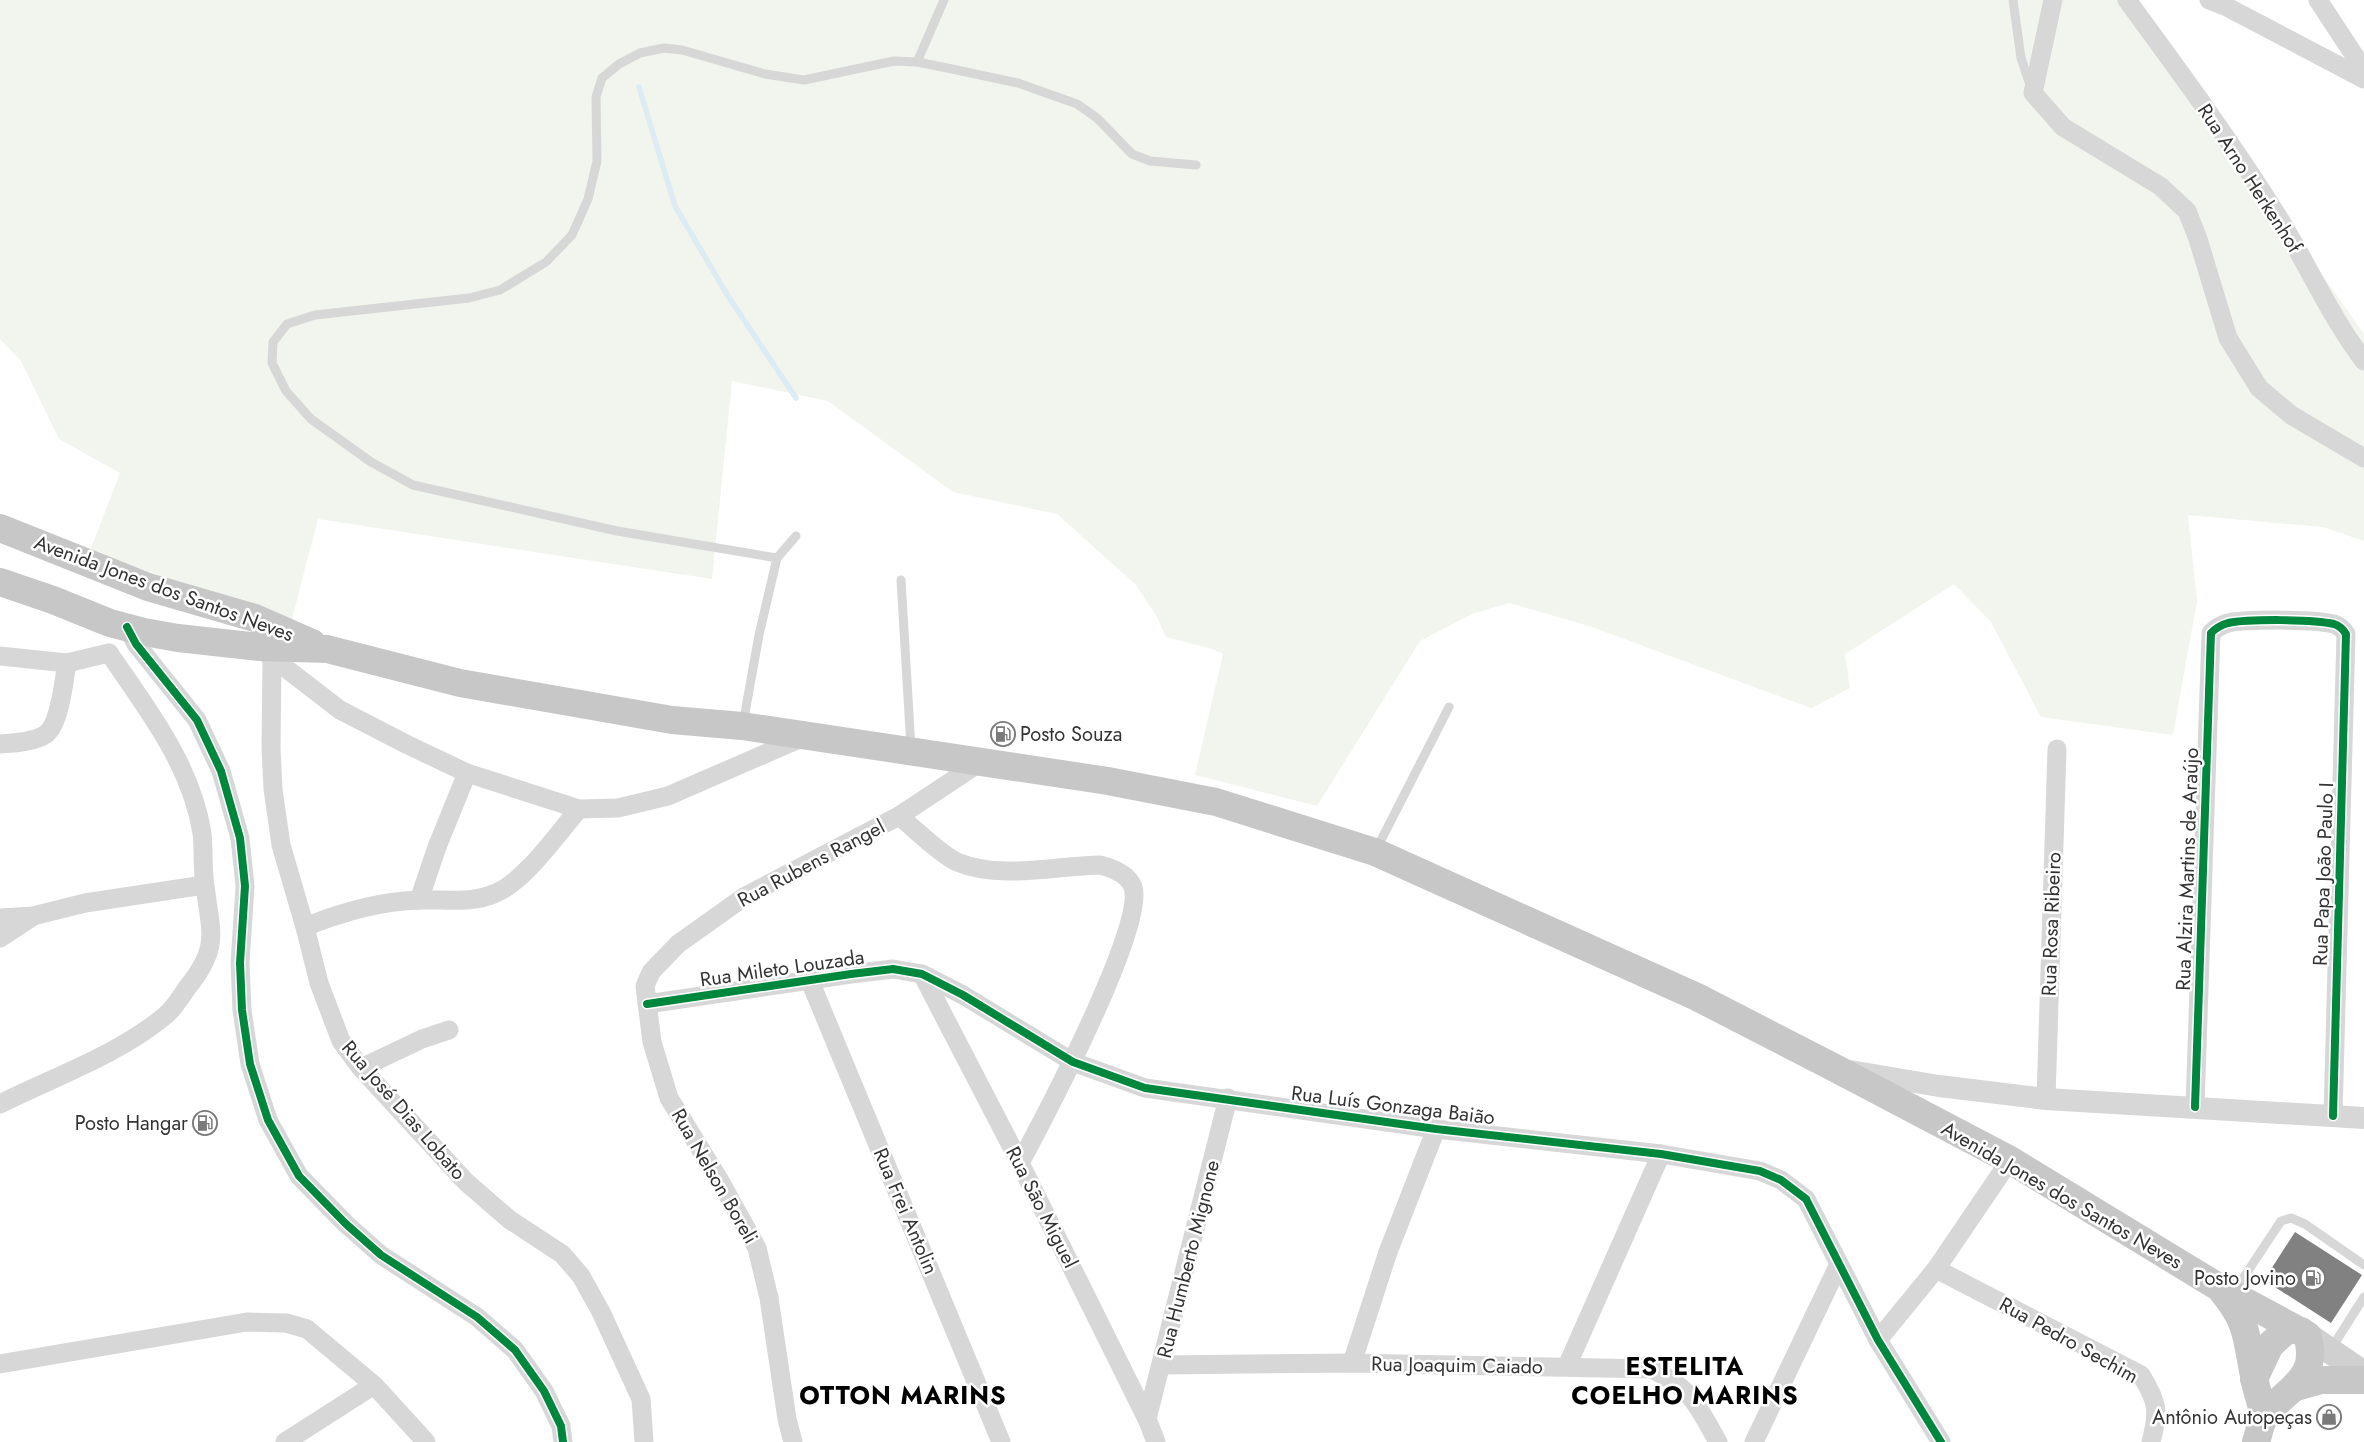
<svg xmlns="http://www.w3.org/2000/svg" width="2364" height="1442" viewBox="0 0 2364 1442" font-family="Jost,sans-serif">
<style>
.green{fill:#f1f5ed}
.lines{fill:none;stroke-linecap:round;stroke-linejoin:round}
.stream{stroke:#ddebf3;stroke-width:5.5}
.building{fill:#818181}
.service{stroke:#d7d7d7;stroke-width:9}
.minor{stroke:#d7d7d7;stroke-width:19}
.tertiary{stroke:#d7d7d7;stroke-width:22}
.secondary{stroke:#d0d0d0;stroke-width:26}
.trunk{stroke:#c7c7c7;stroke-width:28}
.cycleway-casing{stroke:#fff;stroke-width:11}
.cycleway{stroke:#00873e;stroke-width:8}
.labels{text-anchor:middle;stroke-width:5;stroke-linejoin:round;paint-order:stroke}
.street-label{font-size:20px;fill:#333;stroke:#fff}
.poi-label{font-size:20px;fill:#333;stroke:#fff;text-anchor:end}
.district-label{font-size:25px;font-weight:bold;letter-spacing:1px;fill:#000;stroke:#fff}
</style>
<rect width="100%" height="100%" fill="#fff"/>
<!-- green -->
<polygon class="green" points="0,0 2121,0 2144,22 2364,334 2364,541 2323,527 2188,515 2197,601 2173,735 2041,717 1991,622 1954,584 1845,654 1850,688 1811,708 1589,626 1509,603 1472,614 1420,641 1317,806 1195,775 1223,654 1212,649 1166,637 1157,617 1135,584 1057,514 953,492 828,401 732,381 712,579 318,519 292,619 210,593 90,551 120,473 59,439 21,361 0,339"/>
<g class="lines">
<!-- stream -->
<polyline class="stream" points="639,87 675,206 728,296 796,398"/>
</g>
<!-- building -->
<polygon class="building" points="2295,1232 2362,1275 2331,1323 2264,1280"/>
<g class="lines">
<!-- service -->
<g class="service">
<polyline points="2013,0 2021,58 2031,88"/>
<polyline points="917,62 944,0"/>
<polyline points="777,558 617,531 413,485 371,462 311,419 286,391 272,363 273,342 287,324 315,315 469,298 500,290 546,262 572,235 588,199 597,161 596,97 602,78 619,64 640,53 664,48 682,50 765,74 804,80 894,61 917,62 952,69 1018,83 1077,104 1097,118 1132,154 1150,161 1196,165"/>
<polyline points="901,580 911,748"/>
<polyline points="743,724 759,635 777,558 796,536"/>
<polyline points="1376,850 1449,707"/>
<polyline points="2234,1292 2281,1221 2291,1218 2305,1224 2364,1265"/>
<polyline points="2331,1349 2364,1297"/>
</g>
<!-- minor -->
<g class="minor">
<polyline points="2053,0 2033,93 2063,127 2160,186 2187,211 2198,239 2228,338 2259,388 2291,415 2364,458"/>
<path d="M2127,0C2179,71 2230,140 2277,215C2307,263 2330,316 2364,361"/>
<polyline points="2209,0 2227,7 2364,79"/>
<polyline points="2318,0 2364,70"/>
<polyline points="127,627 136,644 197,720 221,771 240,838 245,886 240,963 242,1010 250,1064 268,1120 299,1176 346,1224 381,1255 477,1317 515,1350 544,1391 561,1426 563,1442"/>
<polyline points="266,653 340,710 408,745 467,773 579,809 618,808 668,796 806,736"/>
<polyline points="0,656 67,663 109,653"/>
<polyline points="272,660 271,748 273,789 281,845 305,927 319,983 341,1041 361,1068 466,1182 510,1220 562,1254 581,1276 601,1312 641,1399 644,1442"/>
<path d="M0,744C14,743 35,742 46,734C60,724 64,680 67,663"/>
<path d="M899,816C915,829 940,854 957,862C1001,880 1053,866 1100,865C1112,868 1128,874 1133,887C1146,926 1043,1120 1020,1163"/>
<polyline points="419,900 437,847 467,773"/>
<polyline points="0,918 33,916 85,903 204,885"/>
<path d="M305,927C342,912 381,901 420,900C445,899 472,904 496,893C525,881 558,833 579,809"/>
<polyline points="0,938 32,917"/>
<polyline points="922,974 1020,1163 1147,1419 1156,1442"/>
<polyline points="810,981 1001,1442"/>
<polyline points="647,1004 851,974 893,969 922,974 963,995 1073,1062 1145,1088 1436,1129 1661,1154 1760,1171 1781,1180 1806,1199 1878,1340 1941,1442"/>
<polyline points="361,1068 422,1039 449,1030"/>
<polyline points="2046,1099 2057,749"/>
<path d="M0,1104C56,1076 118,1055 166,1015C174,1008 181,997 187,988C220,947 211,934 205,886C202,868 204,850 202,833C191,764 147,709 109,653"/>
<path d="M2195,1107L2211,633C2216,628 2221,625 2228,623C2248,619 2314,619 2334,624C2340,626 2343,629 2346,634L2333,1116"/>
<path d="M1936,1269L2141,1375C2158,1402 2159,1411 2151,1442"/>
<polyline points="1878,1340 1936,1269 2010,1160"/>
<polyline points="1352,1363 1388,1252 1436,1129"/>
<polyline points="0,1364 247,1322 286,1323 307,1329 374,1385 426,1442"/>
<path d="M1161,1365L1352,1363L1652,1369C1692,1389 1697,1405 1718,1442"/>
<polyline points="1567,1366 1661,1154"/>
<polyline points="1147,1419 1228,1098"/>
<polyline points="285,1442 374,1385"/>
<polyline points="793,1442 787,1419 769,1298 757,1248 720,1181 669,1098 652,1042 645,986 651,972 678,944 744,897 899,816 979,763"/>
<polyline points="1754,1442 1839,1264"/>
</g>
<!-- tertiary -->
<polyline class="tertiary" points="1850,1071 1939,1086 2046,1099 2364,1118"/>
<!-- secondary -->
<polyline class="secondary" points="2307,1335 2364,1374"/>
<!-- trunk -->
<g class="trunk">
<polyline points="0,528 148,587 255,618 312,643"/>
<path d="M0,582L53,600L110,623L144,632L178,638L260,647L327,649L460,683L672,720L742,726L1108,781L1216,802L1375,852L1697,997L1833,1067L2010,1160L2220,1288L2307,1335C2321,1379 2286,1388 2265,1416C2260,1423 2259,1434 2256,1442"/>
<path d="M2222,1291C2249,1324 2246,1337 2254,1376C2256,1390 2262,1404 2264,1418"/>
<polyline points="2254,1379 2270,1345 2288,1329 2301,1331"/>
<polyline points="2296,1387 2321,1380 2364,1380"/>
</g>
<defs>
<g id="cycleway">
<polyline points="127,627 136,644 197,720 221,771 240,838 245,886 240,963 242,1010 250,1064 268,1120 299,1176 346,1224 381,1255 477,1317 515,1350 544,1391 561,1426 563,1442"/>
<polyline points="647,1004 851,974 893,969 922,974 963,995 1073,1062 1145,1088 1436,1129 1661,1154 1760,1171 1781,1180 1806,1199 1878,1340 1941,1442"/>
<path d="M2195,1107L2211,633C2216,628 2221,625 2228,623C2248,619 2314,619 2334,624C2340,626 2343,629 2346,634L2333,1116"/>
</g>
</defs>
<!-- cycleway casing -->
<use href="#cycleway" class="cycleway-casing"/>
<!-- cycleway -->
<use href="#cycleway" class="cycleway"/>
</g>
<!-- icons -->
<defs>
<symbol id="fuel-ring" viewBox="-11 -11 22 22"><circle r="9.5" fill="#fff" stroke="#7a7a7a" stroke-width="1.5"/><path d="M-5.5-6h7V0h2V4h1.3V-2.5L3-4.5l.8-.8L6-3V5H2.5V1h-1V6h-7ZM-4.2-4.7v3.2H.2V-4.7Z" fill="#7a7a7a"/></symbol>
<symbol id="shop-ring" viewBox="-11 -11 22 22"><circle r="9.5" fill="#fff" stroke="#7a7a7a" stroke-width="1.5"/><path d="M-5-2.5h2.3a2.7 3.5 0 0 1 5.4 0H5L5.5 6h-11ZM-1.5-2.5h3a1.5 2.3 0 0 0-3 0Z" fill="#7a7a7a"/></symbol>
</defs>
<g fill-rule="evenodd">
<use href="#fuel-ring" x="989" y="720" width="28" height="28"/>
<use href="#fuel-ring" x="191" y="1109" width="28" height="28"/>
<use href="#fuel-ring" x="2299" y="1264" width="28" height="28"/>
<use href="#shop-ring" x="2315" y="1403" width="28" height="28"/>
</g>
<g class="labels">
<!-- street labels -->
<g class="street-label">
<text transform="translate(2250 178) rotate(57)" y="7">Rua Arno Herkenhof</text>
<text transform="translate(164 588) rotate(20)" y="7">Avenida Jones dos Santos Neves</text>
<text transform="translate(811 863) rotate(-28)" y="7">Rua Rubens Rangel</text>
<text transform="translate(2187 869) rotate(-88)" y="7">Rua Alzira Martins de Araújo</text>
<text transform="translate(2323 874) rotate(-88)" y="7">Rua Papa João Paulo I</text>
<text transform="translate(2051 924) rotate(-88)" y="7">Rua Rosa Ribeiro</text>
<text transform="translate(782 968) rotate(-8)" y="7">Rua Mileto Louzada</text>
<text transform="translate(1393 1105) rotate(7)" y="7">Rua Luís Gonzaga Baião</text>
<text transform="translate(404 1110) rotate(49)" y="7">Rua José Dias Lobato</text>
<text transform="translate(715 1176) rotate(60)" y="7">Rua Nelson Boreli</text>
<text transform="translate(2062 1195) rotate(30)" y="7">Avenida Jones dos Santos Neves</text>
<text transform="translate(1042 1207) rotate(63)" y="7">Rua São Miguel</text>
<text transform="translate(906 1211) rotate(67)" y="7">Rua Frei Antolin</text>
<text transform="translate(1188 1259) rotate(-76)" y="7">Rua Humberto Mignone</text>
<text transform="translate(2069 1340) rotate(29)" y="7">Rua Pedro Sechim</text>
<text transform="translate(1457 1365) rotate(1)" y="7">Rua Joaquim Caiado</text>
</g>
<!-- poi labels -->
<g class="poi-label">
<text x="1020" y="741" text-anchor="start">Posto Souza</text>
<text x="188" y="1130">Posto Hangar</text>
<text x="2296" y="1285">Posto Jovino</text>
<text x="2312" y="1424">Antônio Autopeças</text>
</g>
<!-- district labels -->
<g class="district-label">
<text x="1685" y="1375">ESTELITA<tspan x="1685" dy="29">COELHO MARINS</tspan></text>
<text x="903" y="1404">OTTON MARINS</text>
</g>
</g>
</svg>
